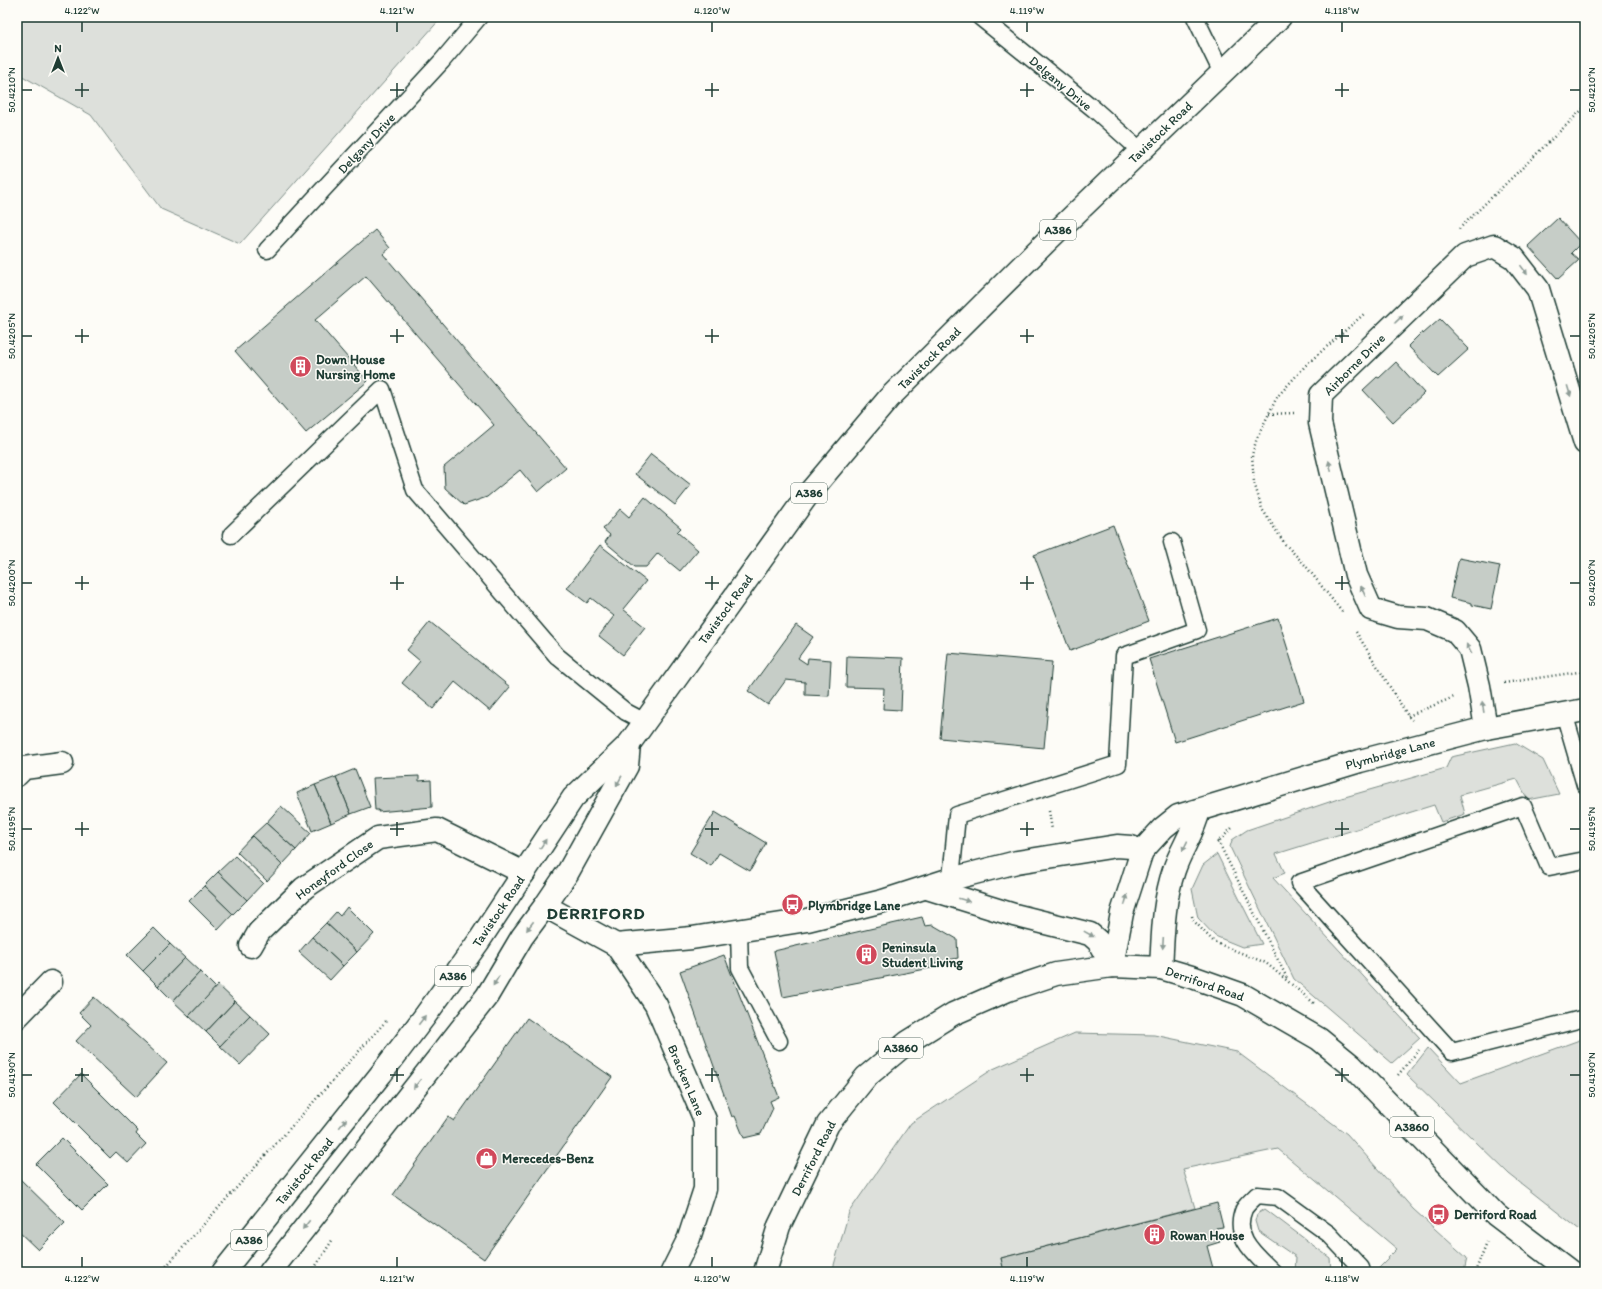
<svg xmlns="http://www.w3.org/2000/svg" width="1602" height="1289" viewBox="0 0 1602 1289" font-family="Itim,sans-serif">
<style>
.green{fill:#dde0db;stroke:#7e8e88}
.building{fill:#c6cdc7;stroke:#1f3d34}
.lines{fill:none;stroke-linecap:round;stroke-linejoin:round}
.service-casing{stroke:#1f3d34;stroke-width:19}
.minor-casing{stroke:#1f3d34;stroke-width:25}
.primary-casing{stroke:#1f3d34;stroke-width:25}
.trunk-casing{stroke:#1f3d34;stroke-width:25}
.path{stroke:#1f3d34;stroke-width:2.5;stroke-dasharray:1 3;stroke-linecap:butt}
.service{stroke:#fdfcf7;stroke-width:16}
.minor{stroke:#fdfcf7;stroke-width:22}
.primary{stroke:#fdfcf7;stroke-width:22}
.trunk{stroke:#fdfcf7;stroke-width:22}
.oneway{fill:#8e9c96}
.ticks{fill:none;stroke:#1f3d34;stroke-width:1.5}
.labels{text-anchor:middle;stroke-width:3;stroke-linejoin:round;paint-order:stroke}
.shield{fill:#fdfcf7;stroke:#62766e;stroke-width:1}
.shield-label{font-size:12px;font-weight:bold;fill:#1f3d34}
.street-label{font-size:13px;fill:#1f3d34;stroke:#fdfcf7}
.poi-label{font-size:13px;font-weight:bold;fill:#1f3d34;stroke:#fdfcf7;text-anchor:start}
.district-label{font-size:17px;font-weight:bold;letter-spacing:1px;fill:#1f3d34;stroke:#fdfcf7}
.neatline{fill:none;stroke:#1f3d34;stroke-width:1.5}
.ticks-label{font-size:10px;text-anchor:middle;fill:#1f3d34}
</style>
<rect width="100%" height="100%" fill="#fdfcf7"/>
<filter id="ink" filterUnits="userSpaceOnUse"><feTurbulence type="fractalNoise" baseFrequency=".025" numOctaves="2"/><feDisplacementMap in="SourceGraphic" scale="8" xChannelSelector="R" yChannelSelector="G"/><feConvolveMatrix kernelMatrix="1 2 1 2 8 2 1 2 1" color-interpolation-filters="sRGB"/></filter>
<g filter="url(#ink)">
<!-- green -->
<g class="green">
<polygon points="17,17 442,17 240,244 161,209 91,115 17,73"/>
<polygon points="1515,743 1543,760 1559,794 1528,800 1517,779 1460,795 1465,814 1441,822 1434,805 1276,854 1285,873 1273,878 1420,1038 1392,1063 1294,979 1230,847 1232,840 1247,830 1338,799 1446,768 1451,757"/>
<polygon points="1217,854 1262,944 1242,947 1215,936 1198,918 1192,889 1203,865"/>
<polygon points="1075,1033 1154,1035 1237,1052 1347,1134 1413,1209 1467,1258 1464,1272 1377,1272 1377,1269 1397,1249 1278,1149 1183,1169 1195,1208 1001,1258 1004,1272 832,1272 849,1212 911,1123 993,1069"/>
<polygon points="1585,1038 1585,1234 1509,1174 1407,1075 1428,1048 1461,1083"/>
<polygon points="1265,1209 1330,1258 1331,1272 1295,1272 1296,1257 1258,1231 1255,1221 1257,1214"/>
</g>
<!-- building -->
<g class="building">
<polygon points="1558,218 1581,243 1571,253 1579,260 1558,279 1528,246"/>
<polygon points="375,230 390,248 383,254 566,468 538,492 520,470 487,497 464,505 445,488 444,467 494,425 366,276 315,320 368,381 306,433 235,351"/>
<polygon points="1440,319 1469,349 1438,377 1408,346 1422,332 1423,334"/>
<polygon points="1396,362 1424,393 1393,422 1363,390 1377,377 1379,378"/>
<polygon points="651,454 691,485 675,505 635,474"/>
<polygon points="645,497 681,528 677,532 698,550 680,571 658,553 646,567 635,567 605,542 610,535 603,529 620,509 629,517"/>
<polygon points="1113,525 1149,621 1070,651 1034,555"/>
<polygon points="600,545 646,581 623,609 645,627 623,655 599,636 614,616 591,598 587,603 567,588"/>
<polygon points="1459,558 1500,566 1491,609 1472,605 1472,603 1450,598"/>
<polygon points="1278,618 1304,701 1175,742 1149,659"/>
<polygon points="430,622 510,687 490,711 455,682 433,709 402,683 420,661 407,650"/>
<polygon points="796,625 813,637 798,658 807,664 808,658 831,660 829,696 805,695 805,682 786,680 768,705 748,691"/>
<polygon points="948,653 1052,662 1044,748 940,738"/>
<polygon points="847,656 903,658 901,710 883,709 884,688 846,687"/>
<polygon points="355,769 370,807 351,814 336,777"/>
<polygon points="419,776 419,781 431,780 432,807 378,812 379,810 375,810 373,778"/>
<polygon points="336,777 351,814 331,823 315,785"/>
<polygon points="315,785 331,823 312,831 297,793"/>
<polygon points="281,806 311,833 296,850 266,823"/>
<polygon points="715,812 766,843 750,871 719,853 711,866 690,853"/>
<polygon points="266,823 296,850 282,865 252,836"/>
<polygon points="252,836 282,865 267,881 237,852"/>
<polygon points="235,856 263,883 247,900 218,872"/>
<polygon points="218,872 247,900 233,914 204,886"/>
<polygon points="204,886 233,914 218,930 189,901"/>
<polygon points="347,907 374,934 357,952 326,923 336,912 340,916"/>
<polygon points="922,917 925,926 933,925 957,939 958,958 934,963 936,967 783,997 774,951"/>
<polygon points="326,923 357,952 343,966 312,937"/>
<polygon points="154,928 170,944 143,971 127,955"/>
<polygon points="312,937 343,966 330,980 299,952"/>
<polygon points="170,944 185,958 158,986 143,971"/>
<polygon points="724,955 779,1097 770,1101 773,1108 761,1134 744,1138 735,1116 732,1117 680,971"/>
<polygon points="185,958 200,972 173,1001 158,986"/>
<polygon points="200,972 216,988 189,1016 173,1001"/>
<polygon points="218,985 235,1001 206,1032 189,1016"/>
<polygon points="94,997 167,1063 136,1097 76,1041 91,1025 79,1013"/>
<polygon points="235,1001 250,1015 220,1046 206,1032"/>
<polygon points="250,1015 270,1034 240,1065 220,1046"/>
<polygon points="527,1018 612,1077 484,1259 393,1195 448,1117 454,1121"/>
<polygon points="81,1074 138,1131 136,1134 146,1144 128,1163 116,1152 110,1158 54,1102"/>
<polygon points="62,1138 108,1184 82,1210 36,1164"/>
<polygon points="17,1176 65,1223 38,1250 17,1230"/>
<polygon points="1217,1203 1223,1227 1216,1228 1220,1242 1207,1246 1214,1272 1004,1272 1001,1258"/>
</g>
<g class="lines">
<defs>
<g id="service">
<polyline points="980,17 1094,109 1141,151"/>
<polyline points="1195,17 1222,73"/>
<polyline points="267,250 442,61 479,17"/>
<polyline points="231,535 382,389 415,490 557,656 626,712 645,722"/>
<polyline points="1564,713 1585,785"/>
<polyline points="1585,860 1549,867 1523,806 1299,883 1452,1052 1585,1018"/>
<polyline points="951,879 957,815 1118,764 1124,656 1197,630 1172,542"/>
<polyline points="739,931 740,968 779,1041"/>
<path d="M1273,1272C1255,1254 1232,1237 1244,1209C1247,1204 1253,1199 1257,1195L1278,1197L1329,1234L1361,1268L1362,1272"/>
</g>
<g id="minor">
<polyline points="1486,728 1479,686 1470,649 1455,631 1427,619 1398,617 1371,609 1356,575 1320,423 1321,395 1465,256 1494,246 1514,258 1538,289 1585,443"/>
<polyline points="17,775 24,768 62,763"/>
<polyline points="927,888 1014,915 1090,934 1098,941 1112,966"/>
<polyline points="545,906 616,945 656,1005 705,1120 705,1189 689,1238 672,1272"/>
<polyline points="616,945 692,938 807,920 883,901 951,879 1017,862 1117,846 1131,847 1142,851"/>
<polyline points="251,946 259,932 304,888 378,838 437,830 524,873"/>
<polyline points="1112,966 1122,913 1142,851 1163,828 1178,816 1360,761 1486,728 1585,710"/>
<path d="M1161,968C1163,935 1163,902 1174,870C1181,849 1194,832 1199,810"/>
<polyline points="17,1017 51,982"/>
</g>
<polyline id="primary" points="765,1272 779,1226 828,1124 866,1077 908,1042 953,1014 1008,990 1056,974 1112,966 1161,968 1195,978 1243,995 1319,1039 1351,1065 1496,1215 1571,1272"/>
<g id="trunk">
<polyline points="223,1272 381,1074 425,1016 479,941 573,798 629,744 809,493 889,398 1046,242 1280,17"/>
<polyline points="270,1272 487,996 522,937 545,906 568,872 627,766 629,744"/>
</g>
</defs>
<!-- service casing -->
<use href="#service" class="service-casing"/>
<!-- minor casing -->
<use href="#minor" class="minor-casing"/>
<!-- primary casing -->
<use href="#primary" class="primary-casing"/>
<!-- trunk casing -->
<use href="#trunk" class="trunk-casing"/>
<!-- path -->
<g class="path">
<polyline points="1459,229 1585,107"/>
<polyline points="1269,414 1294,413"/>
<polyline points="1342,612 1305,565 1285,544 1262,509 1254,482 1252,455 1257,438 1277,397 1307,364 1364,314"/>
<polyline points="1356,632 1408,716 1412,720"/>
<polyline points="1504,683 1585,671"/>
<polyline points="1408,716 1454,697"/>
<polyline points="1049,811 1052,830"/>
<polyline points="1218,841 1288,980"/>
<polyline points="1217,843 1232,828"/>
<polyline points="1192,916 1193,920 1214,942 1266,963 1315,1004"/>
<polyline points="1398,1075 1419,1050"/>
<polyline points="161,1272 386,1021"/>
<polyline points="312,1272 333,1239"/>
<polyline points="1475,1272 1487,1242"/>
</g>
<!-- service -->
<use href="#service" class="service"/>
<!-- minor -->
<use href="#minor" class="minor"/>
<!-- primary -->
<use href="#primary" class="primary"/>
<!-- trunk -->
<use href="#trunk" class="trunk"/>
</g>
<!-- one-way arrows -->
<defs><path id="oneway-solid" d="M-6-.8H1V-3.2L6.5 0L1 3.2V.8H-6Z"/></defs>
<g class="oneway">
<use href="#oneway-solid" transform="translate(1524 270) rotate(54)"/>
<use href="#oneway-solid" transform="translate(1399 319) rotate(-44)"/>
<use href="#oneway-solid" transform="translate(1569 391) rotate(73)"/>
<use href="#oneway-solid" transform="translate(1330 466) rotate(-103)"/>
<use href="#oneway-solid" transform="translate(1363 591) rotate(-114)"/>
<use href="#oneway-solid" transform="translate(1469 649) rotate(-118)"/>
<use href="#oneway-solid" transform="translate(1483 707) rotate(-99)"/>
<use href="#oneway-solid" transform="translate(619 781) rotate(119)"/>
<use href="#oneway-solid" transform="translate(543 844) rotate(-57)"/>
<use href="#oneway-solid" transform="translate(1185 846) rotate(116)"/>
<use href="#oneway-solid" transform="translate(964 900) rotate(17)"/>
<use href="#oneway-solid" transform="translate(1126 900) rotate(-75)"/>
<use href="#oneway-solid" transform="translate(530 926) rotate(127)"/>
<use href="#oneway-solid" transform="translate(1089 934) rotate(29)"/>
<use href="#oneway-solid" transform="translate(1163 943) rotate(93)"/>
<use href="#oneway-solid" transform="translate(496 981) rotate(121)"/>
<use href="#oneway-solid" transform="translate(422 1020) rotate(-53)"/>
<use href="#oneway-solid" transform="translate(417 1084) rotate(128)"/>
<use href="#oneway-solid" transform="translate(343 1123) rotate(-51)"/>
<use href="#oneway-solid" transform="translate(306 1225) rotate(128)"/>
</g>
</g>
<!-- ticks -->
<path class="ticks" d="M82,22V32M397,22V32M712,22V32M1027,22V32M1342,22V32M82,83V97M397,83V97M712,83V97M1027,83V97M1342,83V97M22,90H32M75,90H89M390,90H404M705,90H719M1020,90H1034M1335,90H1349M1570,90H1580M82,329V343M397,329V343M712,329V343M1027,329V343M1342,329V343M22,336H32M75,336H89M390,336H404M705,336H719M1020,336H1034M1335,336H1349M1570,336H1580M82,576V590M397,576V590M712,576V590M1027,576V590M1342,576V590M22,583H32M75,583H89M390,583H404M705,583H719M1020,583H1034M1335,583H1349M1570,583H1580M82,822V836M397,822V836M712,822V836M1027,822V836M1342,822V836M22,829H32M75,829H89M390,829H404M705,829H719M1020,829H1034M1335,829H1349M1570,829H1580M82,1068V1082M397,1068V1082M712,1068V1082M1027,1068V1082M1342,1068V1082M22,1075H32M75,1075H89M390,1075H404M705,1075H719M1020,1075H1034M1335,1075H1349M1570,1075H1580M82,1257V1267M397,1257V1267M712,1257V1267M1027,1257V1267M1342,1257V1267"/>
<!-- icons -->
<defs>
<symbol id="building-disc" viewBox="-11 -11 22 22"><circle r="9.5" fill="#d1495b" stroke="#fdfcf7"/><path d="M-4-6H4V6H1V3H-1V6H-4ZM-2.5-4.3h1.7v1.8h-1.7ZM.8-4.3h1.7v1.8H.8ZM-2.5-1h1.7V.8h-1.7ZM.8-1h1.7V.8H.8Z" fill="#fff"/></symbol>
<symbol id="bus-disc" viewBox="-11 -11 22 22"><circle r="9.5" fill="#d1495b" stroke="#fdfcf7"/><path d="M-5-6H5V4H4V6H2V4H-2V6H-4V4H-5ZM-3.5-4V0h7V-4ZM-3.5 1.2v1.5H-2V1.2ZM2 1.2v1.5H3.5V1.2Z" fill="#fff"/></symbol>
<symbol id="shop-disc" viewBox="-11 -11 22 22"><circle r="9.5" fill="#d1495b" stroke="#fdfcf7"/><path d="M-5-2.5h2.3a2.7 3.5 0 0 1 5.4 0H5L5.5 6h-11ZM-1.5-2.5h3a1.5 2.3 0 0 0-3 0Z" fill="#fff"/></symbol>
</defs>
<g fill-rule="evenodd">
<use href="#building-disc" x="288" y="354" width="25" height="25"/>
<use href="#bus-disc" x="780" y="892" width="25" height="25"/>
<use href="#building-disc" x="854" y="942" width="25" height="25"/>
<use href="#shop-disc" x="474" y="1146" width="25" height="25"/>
<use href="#bus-disc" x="1426" y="1202" width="25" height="25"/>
<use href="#building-disc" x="1142" y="1222" width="25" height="25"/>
</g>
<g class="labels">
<!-- shield labels -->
<g class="shield">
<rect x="1040" y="220" width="36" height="20" rx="3"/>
<rect x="791" y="483" width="36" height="20" rx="3"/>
<rect x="435" y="966" width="36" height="20" rx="3"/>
<rect x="879" y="1038" width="44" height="20" rx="3"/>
<rect x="1390" y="1117" width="44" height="20" rx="3"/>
<rect x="231" y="1230" width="36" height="20" rx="3"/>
</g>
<g class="shield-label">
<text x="1058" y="234">A386</text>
<text x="809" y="497">A386</text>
<text x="453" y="980">A386</text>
<text x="901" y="1052">A3860</text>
<text x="1412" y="1131">A3860</text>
<text x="249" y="1244">A386</text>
</g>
<!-- street labels -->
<g class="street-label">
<text transform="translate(1061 83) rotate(40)" y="5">Delgany Drive</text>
<text transform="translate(1160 132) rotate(-44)" y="5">Tavistock Road</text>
<text transform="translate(366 143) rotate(-47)" y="5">Delgany Drive</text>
<text transform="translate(929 358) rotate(-45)" y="5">Tavistock Road</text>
<text transform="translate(1354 364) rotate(-45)" y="5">Airborne Drive</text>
<text transform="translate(725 609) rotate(-54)" y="5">Tavistock Road</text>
<text transform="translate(1390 753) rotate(-15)" y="5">Plymbridge Lane</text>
<text transform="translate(334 869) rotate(-36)" y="5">Honeyford Close</text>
<text transform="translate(498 911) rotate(-56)" y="5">Tavistock Road</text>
<text transform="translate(1205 983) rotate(19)" y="5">Derriford Road</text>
<text transform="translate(687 1080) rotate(67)" y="5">Bracken Lane</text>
<text transform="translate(813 1158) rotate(-63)" y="5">Derriford Road</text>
<text transform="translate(304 1171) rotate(-51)" y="5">Tavistock Road</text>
</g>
<!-- poi labels -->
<g class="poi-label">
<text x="316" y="364">Down House<tspan x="316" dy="15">Nursing Home</tspan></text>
<text x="808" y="910">Plymbridge Lane</text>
<text x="882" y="952">Peninsula<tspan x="882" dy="15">Student Living</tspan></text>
<text x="502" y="1163">Merecedes-Benz</text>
<text x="1454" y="1219">Derriford Road</text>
<text x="1170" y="1240">Rowan House</text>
</g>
<!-- district labels -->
<g class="district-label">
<text x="596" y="919">DERRIFORD</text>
</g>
</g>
<!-- margin -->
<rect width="1602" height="1289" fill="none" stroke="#fdfcf7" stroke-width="44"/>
<!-- north arrow -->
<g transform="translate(58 58)" stroke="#fdfcf7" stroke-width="3" paint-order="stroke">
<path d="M0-3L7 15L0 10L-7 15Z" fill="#1f3d34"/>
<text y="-6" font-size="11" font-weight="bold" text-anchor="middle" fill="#1f3d34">N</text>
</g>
<rect x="22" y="22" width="1558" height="1245" class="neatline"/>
<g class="ticks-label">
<text x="82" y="14">4.122°W</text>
<text x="397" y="14">4.121°W</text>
<text x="712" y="14">4.120°W</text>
<text x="1027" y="14">4.119°W</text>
<text x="1342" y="14">4.118°W</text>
<text transform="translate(11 90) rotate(-90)" y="4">50.4210°N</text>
<text transform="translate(1591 90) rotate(-90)" y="4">50.4210°N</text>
<text transform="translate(11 336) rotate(-90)" y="4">50.4205°N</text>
<text transform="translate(1591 336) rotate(-90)" y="4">50.4205°N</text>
<text transform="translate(11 583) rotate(-90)" y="4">50.4200°N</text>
<text transform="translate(1591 583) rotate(-90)" y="4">50.4200°N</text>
<text transform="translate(11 829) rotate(-90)" y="4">50.4195°N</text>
<text transform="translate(1591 829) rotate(-90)" y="4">50.4195°N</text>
<text transform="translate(11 1075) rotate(-90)" y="4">50.4190°N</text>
<text transform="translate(1591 1075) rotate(-90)" y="4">50.4190°N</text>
<text x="82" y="1282">4.122°W</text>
<text x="397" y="1282">4.121°W</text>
<text x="712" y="1282">4.120°W</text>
<text x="1027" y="1282">4.119°W</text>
<text x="1342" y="1282">4.118°W</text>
</g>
</svg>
